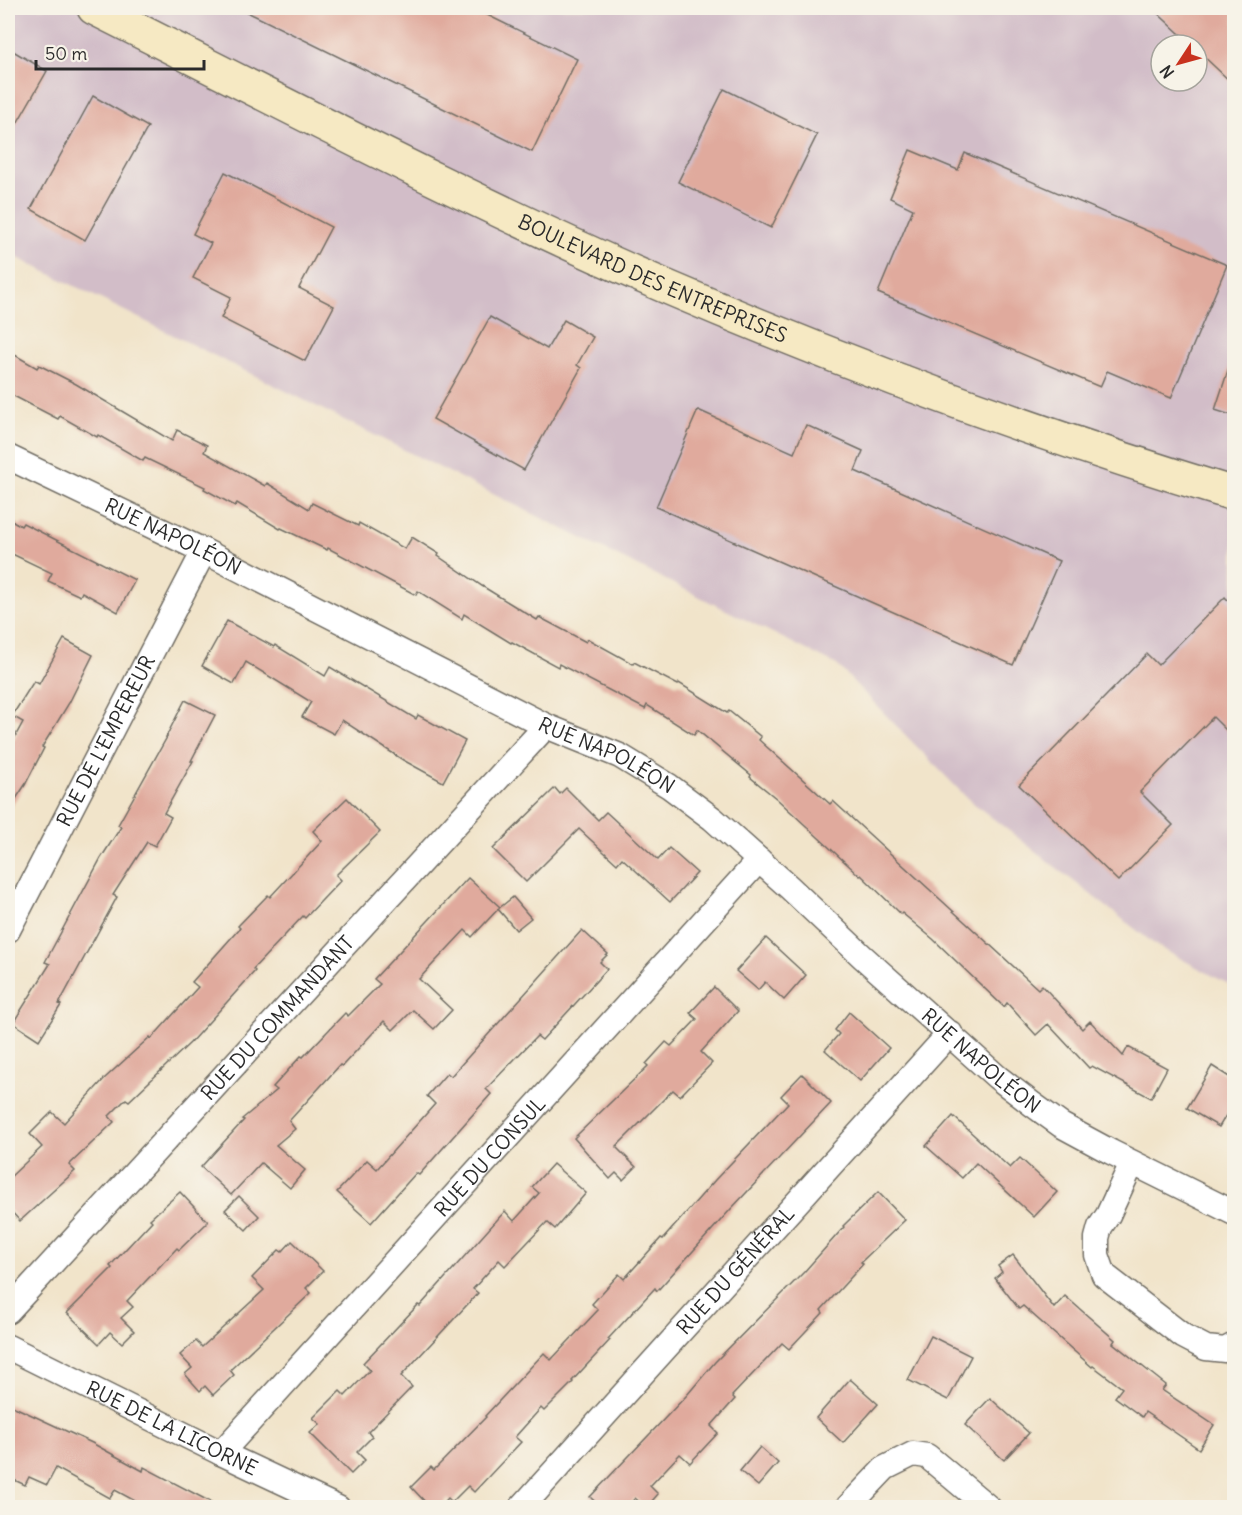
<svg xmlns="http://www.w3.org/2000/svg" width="1242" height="1515" viewBox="0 0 1242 1515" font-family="Delius,sans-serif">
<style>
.industrial{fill:#d2bdc8;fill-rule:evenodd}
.building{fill:#e0aa9d}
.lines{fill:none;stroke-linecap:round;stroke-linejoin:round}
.street-casing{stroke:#706c63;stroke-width:27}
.secondary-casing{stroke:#706c63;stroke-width:36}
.street{stroke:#fff;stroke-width:24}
.secondary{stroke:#f6e9c3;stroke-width:33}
.labels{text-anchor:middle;stroke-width:6;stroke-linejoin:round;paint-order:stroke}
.street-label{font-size:20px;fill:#2b2b2b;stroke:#f7f3e8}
</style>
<rect width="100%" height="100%" fill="#f7f3e8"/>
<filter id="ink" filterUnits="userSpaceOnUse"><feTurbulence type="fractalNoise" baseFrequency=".0167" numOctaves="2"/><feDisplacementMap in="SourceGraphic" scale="12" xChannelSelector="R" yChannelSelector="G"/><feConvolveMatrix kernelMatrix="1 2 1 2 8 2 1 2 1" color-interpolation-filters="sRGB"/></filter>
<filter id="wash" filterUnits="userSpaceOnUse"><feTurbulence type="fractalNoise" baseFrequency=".008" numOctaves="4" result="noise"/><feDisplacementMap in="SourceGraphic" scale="24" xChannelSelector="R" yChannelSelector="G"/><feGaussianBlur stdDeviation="1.35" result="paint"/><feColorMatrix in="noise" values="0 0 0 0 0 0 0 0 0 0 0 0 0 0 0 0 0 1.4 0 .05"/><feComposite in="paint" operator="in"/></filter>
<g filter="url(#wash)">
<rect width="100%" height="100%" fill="#f1e4ca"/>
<!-- industrial -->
<path class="industrial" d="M8,8H1234V987L1157,946L968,799L837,665L8,253ZM1161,45H1197V81H1161Z"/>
<g id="blocks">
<!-- building -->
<g class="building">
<polygon points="239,8 473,8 577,59 532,152"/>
<polygon points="1152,8 1234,8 1234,85 1197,50 1197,45 1192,45"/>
<polygon points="8,48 47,71 8,139"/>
<polygon points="724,89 817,135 771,228 678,182"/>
<polygon points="93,96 148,127 85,240 31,209"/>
<polygon points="910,150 958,170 965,153 1227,265 1171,398 1107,371 1100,387 878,293 913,209 890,198"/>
<polygon points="225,172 331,227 299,288 334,306 305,361 221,318 231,297 193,278 211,243 193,234"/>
<polygon points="490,317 547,349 564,320 593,337 577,365 581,368 524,470 433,419"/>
<polygon points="8,351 37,368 39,365 76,384 172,441 177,430 207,445 204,452 265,486 267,483 309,509 312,503 358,526 359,523 405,549 412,537 439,554 438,556 482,586 537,620 539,617 586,642 588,639 633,664 634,662 678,685 679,683 727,713 729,711 761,737 759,740 830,804 833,801 1038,989 1042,985 1082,1029 1090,1021 1123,1056 1128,1047 1167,1068 1151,1098 1092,1066 1089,1068 1048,1024 1036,1035 1007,1003 1004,1007 933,939 902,913 901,914 861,875 860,876 777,799 750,777 751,775 697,730 694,735 647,705 645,709 559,664 558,667 512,642 511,643 464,614 462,619 418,591 416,595 328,548 327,550 281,528 280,529 237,503 235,506 204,489 205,487 145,458 143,461 98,435 97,437 60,416 58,419 8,393"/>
<polygon points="1231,361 1234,361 1234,416 1215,410"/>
<polygon points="698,410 794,453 806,425 863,451 855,471 1059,561 1013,665 656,507"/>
<polygon points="8,518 21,526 23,523 135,580 118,612 82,592 80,596 48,581 52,573 8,552"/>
<polygon points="1225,597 1234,607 1234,738 1213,717 1140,792 1173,825 1118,881 1019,785 1147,654 1158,665"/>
<polygon points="227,621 274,647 275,645 325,676 330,667 416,719 418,715 465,741 443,782 403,760 342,720 334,734 302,717 311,702 246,662 234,684 202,666"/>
<polygon points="64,639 93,655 69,703 42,747 44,748 25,785 8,811 8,750 23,722 12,716 34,681 39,684"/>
<polygon points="185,700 215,715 191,761 193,761 164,813 171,817 155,846 147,842 113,895 117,897 59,1004 61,1005 39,1040 13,1023 50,964 45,962 101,858 121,827 118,825 167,737 166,737"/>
<polygon points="555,788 560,794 566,788 598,820 606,812 658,860 669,848 697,873 670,902 622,858 617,864 579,829 526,882 493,849"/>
<polygon points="347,798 380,832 336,875 341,880 305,918 303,916 253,969 255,971 190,1043 129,1101 126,1099 109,1116 114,1122 69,1165 75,1171 20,1221 8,1208 8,1179 42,1147 30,1134 52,1112 64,1123 105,1078 150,1037 151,1039 198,987 192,982 240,928 238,926 268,895 270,897 322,841 313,831"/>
<polygon points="468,878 500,907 472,937 465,930 419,979 452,1010 434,1029 413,1010 393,1030 384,1021 342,1066 340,1065 289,1121 295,1129 276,1145 305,1170 290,1188 261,1163 231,1195 201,1167 244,1120 242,1119 277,1090 273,1087 301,1056 303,1057 345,1013 348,1016 380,984 374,979"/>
<polygon points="513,897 531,918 516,930 498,909"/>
<polygon points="582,930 608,954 600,962 607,969 542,1040 537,1036 486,1089 491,1094 419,1175 416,1173 371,1223 337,1192 367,1160 377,1169 435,1104 427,1096 447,1073 451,1076"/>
<polygon points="766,938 806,975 784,1000 765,982 758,990 736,971"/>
<polygon points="714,987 738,1011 701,1052 712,1063 680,1096 673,1090 616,1147 636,1167 623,1180 616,1173 610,1179 574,1138 648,1066 646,1064 666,1042 671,1046 697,1019 690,1013"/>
<polygon points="849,1012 889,1048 860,1081 825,1050 839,1034 835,1030"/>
<polygon points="1212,1066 1234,1080 1234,1102 1219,1127 1187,1108"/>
<polygon points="802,1074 831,1103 730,1210 657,1291 655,1288 608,1339 610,1340 572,1381 573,1382 544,1411 541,1408 515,1437 521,1442 474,1492 468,1486 452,1502 448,1498 439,1508 431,1508 411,1487 431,1467 434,1470 486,1417 485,1416 544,1353 551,1360 598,1310 592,1304 619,1274 624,1279 661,1238 663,1239 715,1180 788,1103 781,1096"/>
<polygon points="953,1116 1010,1168 1020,1158 1057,1192 1034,1217 976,1163 962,1178 926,1146"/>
<polygon points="553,1164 586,1193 555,1229 547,1222 505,1266 499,1260 473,1289 478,1293 401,1376 412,1387 368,1432 372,1437 357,1452 365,1460 351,1474 310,1433 320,1424 313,1418 340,1391 345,1396 370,1370 363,1363 418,1305 420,1306 505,1211 514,1221 539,1193 532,1187"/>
<polygon points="180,1192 208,1222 179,1250 177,1248 127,1301 133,1307 121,1318 134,1331 122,1343 110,1332 99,1344 67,1313 112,1268 110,1266 152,1221 150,1219"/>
<polygon points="878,1192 905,1220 861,1262 863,1264 821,1310 823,1313 789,1349 782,1343 732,1396 735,1399 711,1426 718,1433 690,1463 680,1454 650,1486 658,1494 646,1508 635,1498 627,1508 602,1508 590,1497 687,1395 715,1362 804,1272 844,1227 843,1226"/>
<polygon points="239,1196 259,1216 246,1230 225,1210"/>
<polygon points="292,1241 323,1271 306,1288 311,1293 230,1370 234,1375 213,1395 205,1386 200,1391 185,1374 192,1368 180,1355 196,1341 202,1347 264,1290 252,1278 279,1250 282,1252"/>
<polygon points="1013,1255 1054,1308 1065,1296 1115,1340 1113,1343 1166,1385 1162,1390 1214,1425 1199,1449 1145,1412 1142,1417 1115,1397 1122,1388 1093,1366 1092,1367 1023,1306 1019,1309 995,1278 1002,1272 998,1266"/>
<polygon points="931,1336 971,1356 948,1400 908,1380"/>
<polygon points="850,1379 878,1404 843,1443 816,1418"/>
<polygon points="990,1398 1029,1433 1004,1460 965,1425"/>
<polygon points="8,1404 92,1443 143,1471 144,1467 222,1508 148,1508 115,1490 110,1498 56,1468 47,1485 29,1477 25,1485 8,1477"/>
<polygon points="760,1447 778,1463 758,1486 740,1471"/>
</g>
</g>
</g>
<g filter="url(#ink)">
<use href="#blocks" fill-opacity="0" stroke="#706c63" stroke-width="1.5"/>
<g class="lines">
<defs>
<g id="street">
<path id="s1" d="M8,457L204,551L546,726L620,756L669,786L713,819L789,887L863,957L997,1077L1032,1104L1061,1125L1111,1152L1234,1213"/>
<path id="s2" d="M8,930L204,551"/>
<polyline points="1132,1163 1108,1215 1100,1227 1097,1238 1097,1255 1104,1275 1183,1336 1206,1348 1225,1350 1234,1345"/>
<path id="s3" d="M8,1311L546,726"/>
<path id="s4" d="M8,1347L221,1453L338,1508"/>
<path id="s5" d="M221,1453L759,860"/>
<path id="s6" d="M521,1508L950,1033"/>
<polyline points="847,1508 885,1468 913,1454 927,1456 989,1508"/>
</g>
<g id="secondary">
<path id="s7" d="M94,8C281,102 469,201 660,284C848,365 1039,435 1234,494"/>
</g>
</defs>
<!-- street casing -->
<use href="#street" class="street-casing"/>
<!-- secondary casing -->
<use href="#secondary" class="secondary-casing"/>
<!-- street -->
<use href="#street" class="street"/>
<!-- secondary -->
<use href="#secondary" class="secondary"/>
</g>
</g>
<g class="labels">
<!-- street labels -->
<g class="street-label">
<text dy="7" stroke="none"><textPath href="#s7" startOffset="621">BOULEVARD DES ENTREPRISES</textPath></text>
<text dy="7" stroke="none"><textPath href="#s1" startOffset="183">RUE NAPOLÉON</textPath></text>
<text dy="7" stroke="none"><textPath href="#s2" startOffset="213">RUE DE L'EMPEREUR</textPath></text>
<text dy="7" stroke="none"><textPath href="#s1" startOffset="669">RUE NAPOLÉON</textPath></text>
<text dy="7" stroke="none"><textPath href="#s3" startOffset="398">RUE DU COMMANDANT</textPath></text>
<text dy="7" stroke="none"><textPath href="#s1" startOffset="1155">RUE NAPOLÉON</textPath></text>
<text dy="7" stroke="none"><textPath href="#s5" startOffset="400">RUE DU CONSUL</textPath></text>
<text dy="7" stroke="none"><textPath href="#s6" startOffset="320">RUE DU GÉNÉRAL</textPath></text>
<text dy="7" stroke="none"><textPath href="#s4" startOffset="183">RUE DE LA LICORNE</textPath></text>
</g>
</g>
<!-- margin -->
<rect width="1242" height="1515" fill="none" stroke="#f7f3e8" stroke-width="30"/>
<!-- north arrow -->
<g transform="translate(1179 63) rotate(234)"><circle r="28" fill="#f7f3e8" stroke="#a5a39c" stroke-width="1.5"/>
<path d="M0-4.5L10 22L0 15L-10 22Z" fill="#c8321e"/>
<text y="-9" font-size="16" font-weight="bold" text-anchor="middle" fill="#2b2b2b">N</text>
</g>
<!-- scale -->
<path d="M36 60v9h168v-9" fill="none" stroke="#2b2b2b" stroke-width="3"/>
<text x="45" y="60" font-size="18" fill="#2b2b2b" stroke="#f7f3e8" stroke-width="4.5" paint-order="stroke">50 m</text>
</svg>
